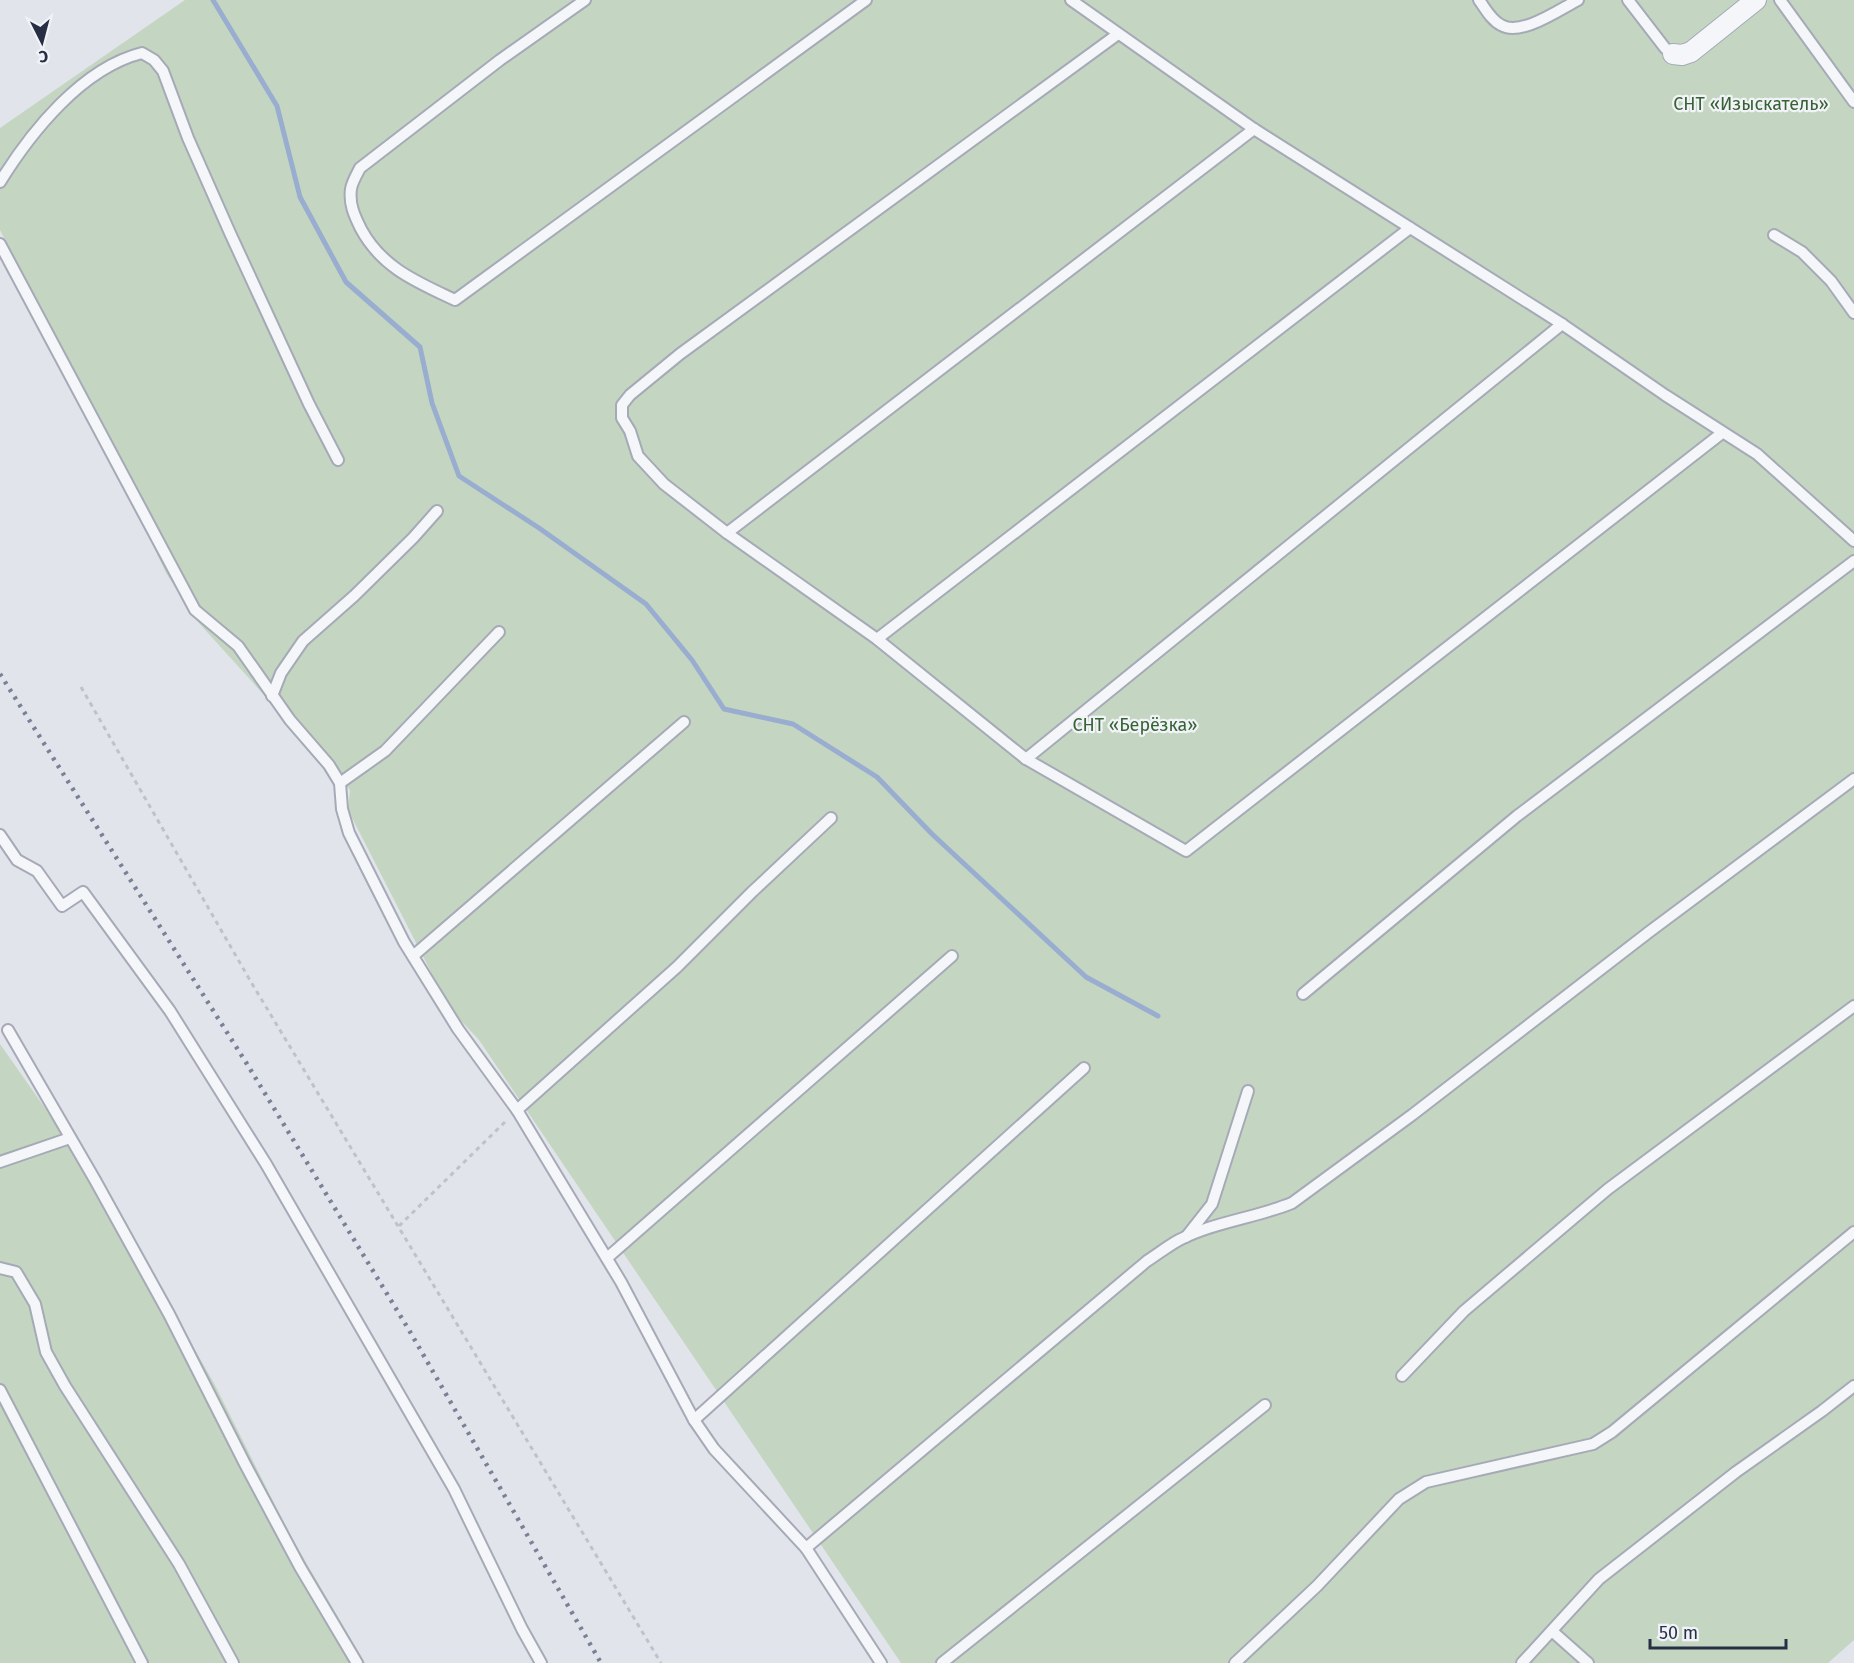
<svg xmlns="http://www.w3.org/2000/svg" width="1854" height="1663" viewBox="0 0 1854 1663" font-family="'Fira Sans',sans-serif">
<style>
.green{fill:#c4d6c1}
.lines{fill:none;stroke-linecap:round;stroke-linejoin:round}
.stream{stroke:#98adcf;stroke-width:5}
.service-casing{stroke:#a5aab6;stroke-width:14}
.minor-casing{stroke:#a5aab6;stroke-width:22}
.path{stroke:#bfc2ca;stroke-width:3;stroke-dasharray:4.5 4.5;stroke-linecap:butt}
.service{stroke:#f5f6f9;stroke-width:10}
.minor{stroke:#f5f6f9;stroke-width:20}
.rail{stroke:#798197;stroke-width:4.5;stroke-dasharray:3 6;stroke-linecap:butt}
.labels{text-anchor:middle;stroke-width:4.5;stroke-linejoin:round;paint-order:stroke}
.park-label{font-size:18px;fill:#376333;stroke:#f1f3f8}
</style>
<rect width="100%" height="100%" fill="#e1e4eb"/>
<!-- green -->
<g class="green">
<polygon points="185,0 1854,0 1854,1640 1828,1663 901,1663 479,1040 450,1009 348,810 350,790 198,622 166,573 71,371 0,230 0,128"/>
<polygon points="0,1044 99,1185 168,1303 215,1385 290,1535 365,1663 0,1663"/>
</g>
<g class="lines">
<!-- stream -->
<polyline class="stream" points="213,0 277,106 300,197 346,282 420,347 432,403 459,476 539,528 646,604 692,660 724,709 793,724 877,777 932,834 1086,977 1158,1016"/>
<defs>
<g id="service">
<path d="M585,0L500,60L360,168C357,174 352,182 351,189C349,204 354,215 361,229C382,268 417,282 455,300L866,0"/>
<polyline points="1071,0 1254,129 1562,324 1665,395 1757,454 1854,541"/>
<path d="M1479,0C1485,8 1491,20 1501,25C1521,37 1560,9 1578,0"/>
<polyline points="1628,0 1665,48 1673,54"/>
<polyline points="1780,0 1854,102"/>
<polyline points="1118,34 680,354 630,395 622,405 622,418 630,431 638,456 664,484 727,533 877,639 1026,759 1186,851 1722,433"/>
<path d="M0,182C31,132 82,68 142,53L154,60L163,71L188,138L230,233L309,404L338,460"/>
<polyline points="1774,235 1802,252 1831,281 1854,313"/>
<polyline points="0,244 195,610 238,646 290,720 329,765 340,783 342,809 349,833 404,942 458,1029 517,1110 621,1282 694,1420 714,1449 806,1548 881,1663"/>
<polyline points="727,533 1254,129"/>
<polyline points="877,639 1410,228"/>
<polyline points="272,696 281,673 303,641 354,596 413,538 437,511"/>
<polyline points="1026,759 1562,324"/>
<polyline points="340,783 385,751 499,632"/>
<polyline points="0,835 17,860 37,871 62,906 83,892 170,1011 266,1164 454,1489 522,1629 541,1663"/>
<polyline points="413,956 684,722"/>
<polyline points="1303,994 1517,816 1854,561"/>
<polyline points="8,1030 95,1180 169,1314 245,1464 300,1567 357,1663"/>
<polyline points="517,1110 677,967 752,892 831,818"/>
<polyline points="0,1162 70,1138"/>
<polyline points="1186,1237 1212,1204 1248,1091"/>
<polyline points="607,1258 952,956"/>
<polyline points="0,1268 16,1272 35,1304 46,1352 65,1386 179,1564 233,1663"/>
<polyline points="1402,1376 1464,1311 1608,1189 1854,1006"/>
<polyline points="0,1390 142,1663"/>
<polyline points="694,1420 1084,1068"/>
<path d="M806,1548L1147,1261C1158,1254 1168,1246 1179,1240C1214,1222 1255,1218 1292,1203L1412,1115L1649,932L1854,779"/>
<polyline points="1552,1631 1588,1663"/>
<polyline points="942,1663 1265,1405"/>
<polyline points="1235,1663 1317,1586 1399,1499 1426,1482 1593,1444 1612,1432 1854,1232"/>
<polyline points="1522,1663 1599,1579 1736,1472 1822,1411 1854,1386"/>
</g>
<polyline id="minor" points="1673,54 1682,55 1691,52 1756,0"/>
</defs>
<!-- service casing -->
<use href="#service" class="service-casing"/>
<!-- minor casing -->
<use href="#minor" class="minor-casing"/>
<!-- path -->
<g class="path">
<polyline points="81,687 251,982 661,1663"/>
<polyline points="399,1226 508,1119"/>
</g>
<!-- service -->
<use href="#service" class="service"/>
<!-- minor -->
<use href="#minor" class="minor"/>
<!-- rail -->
<polyline class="rail" points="0,674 247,1064 409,1330 601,1663"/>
</g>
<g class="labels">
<!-- park labels -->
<g class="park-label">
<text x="1751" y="110">СНТ «Изыскатель»</text>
<text x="1135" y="731">СНТ «Берёзка»</text>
</g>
</g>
<!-- north arrow -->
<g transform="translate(42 42) rotate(174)" stroke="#f1f3f8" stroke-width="4.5" paint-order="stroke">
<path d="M0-4.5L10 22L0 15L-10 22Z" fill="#272f45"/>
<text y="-9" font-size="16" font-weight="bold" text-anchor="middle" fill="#272f45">С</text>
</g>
<!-- scale -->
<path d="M1650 1639v9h136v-9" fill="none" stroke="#272f45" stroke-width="3"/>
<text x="1659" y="1639" font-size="18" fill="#272f45" stroke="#f1f3f8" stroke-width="4.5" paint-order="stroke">50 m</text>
</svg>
